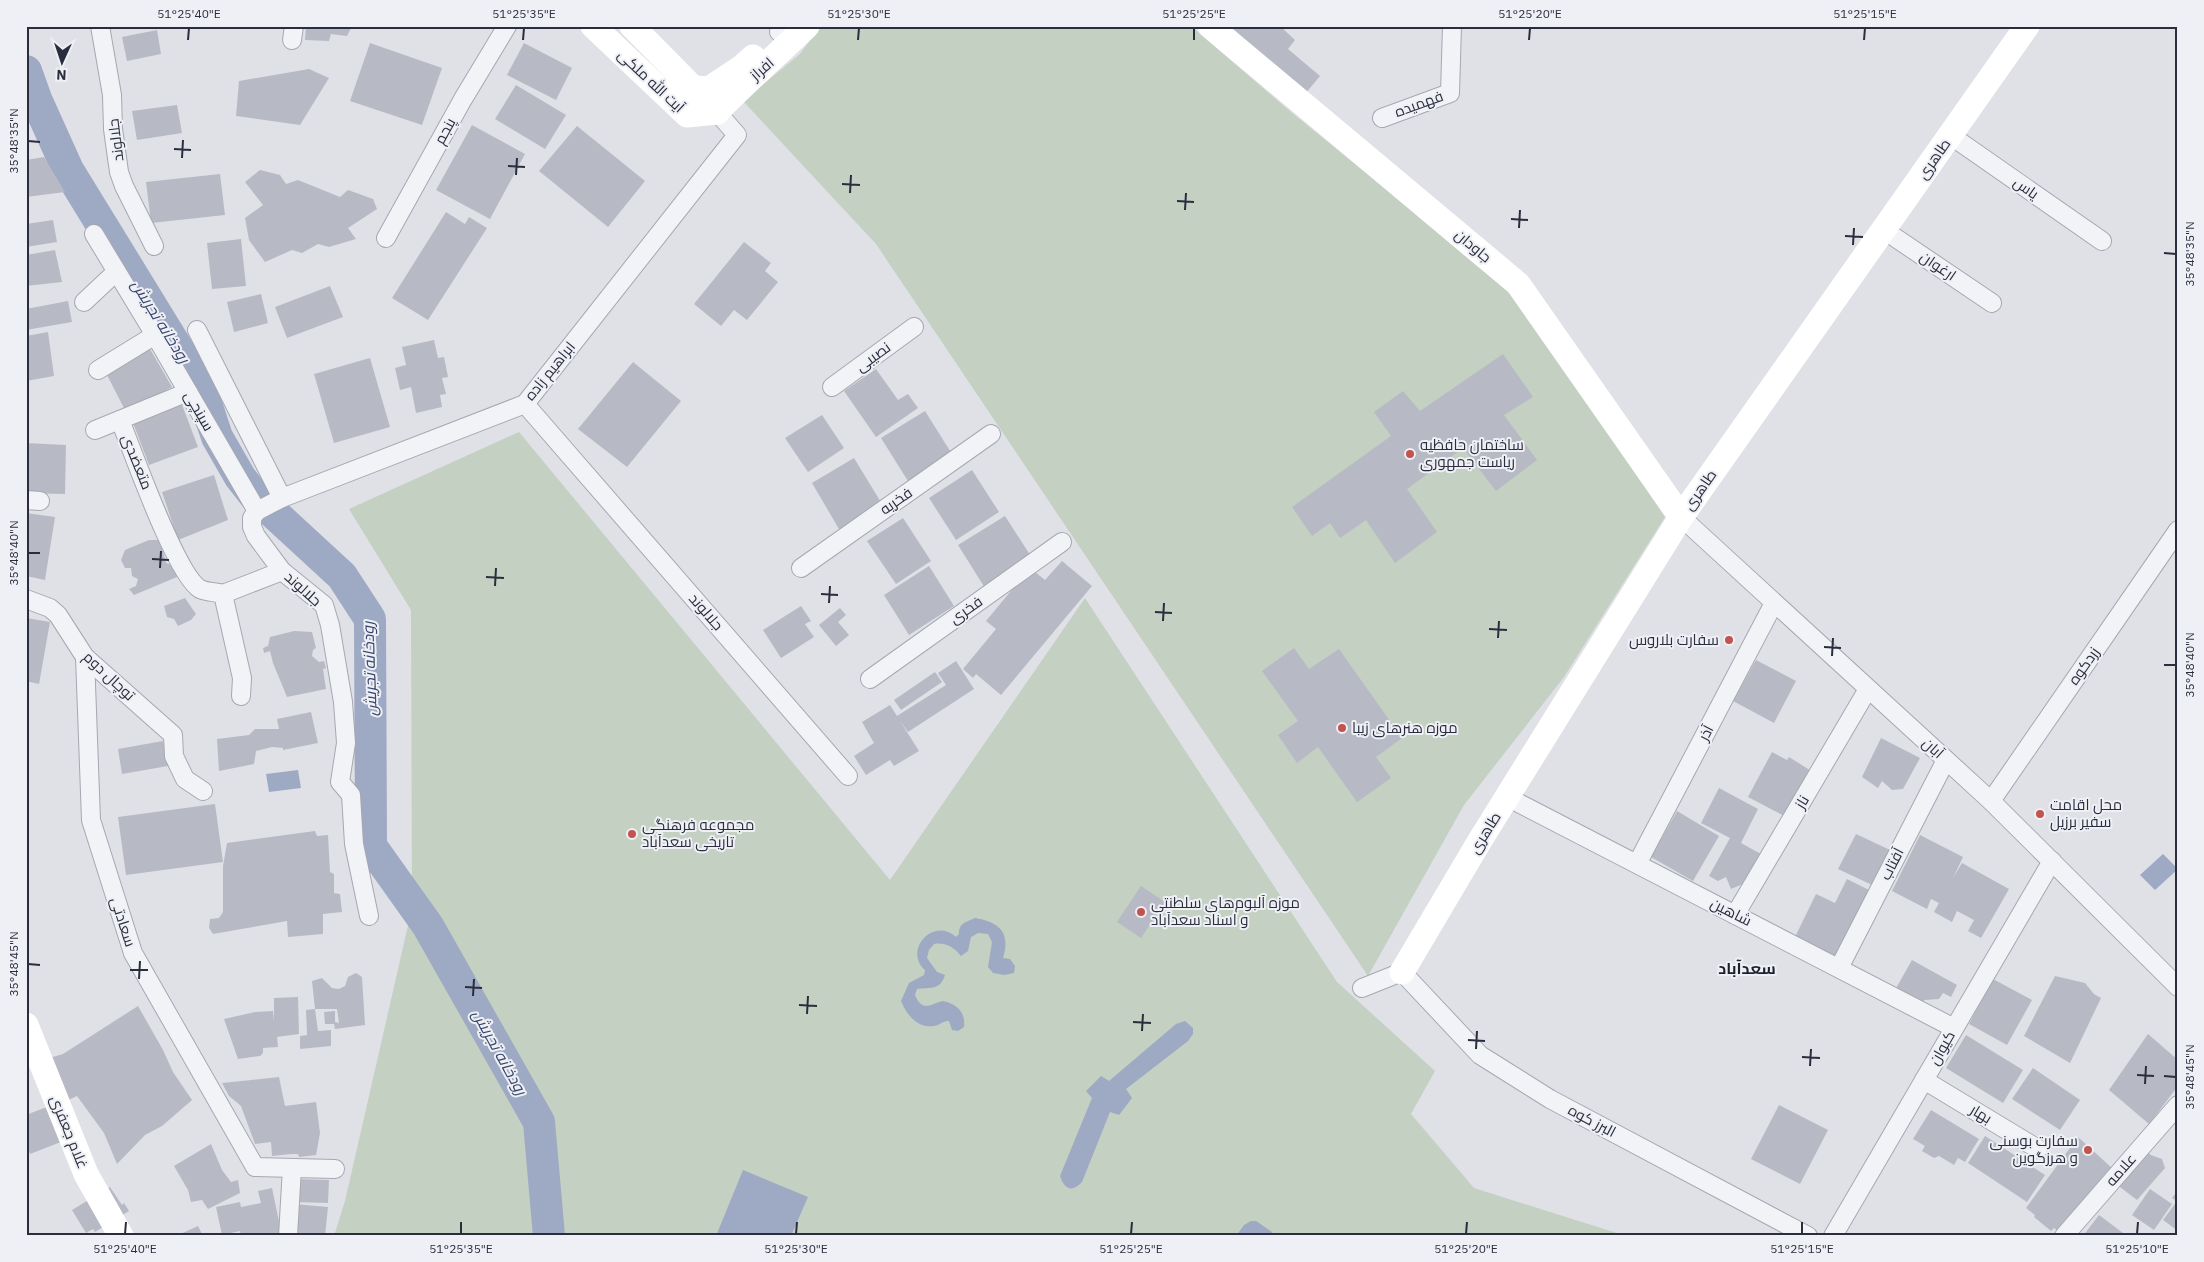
<svg xmlns="http://www.w3.org/2000/svg" width="2204" height="1262" viewBox="0 0 2204 1262" font-family="'IBM Plex Sans',Cairo,sans-serif">
<style>
.green{fill:#c3d0c2}
.water{fill:#9ea9c4}
.lines{fill:none;stroke-linecap:round;stroke-linejoin:round}
.river{stroke:#9ea9c4;stroke-width:32}
.building{fill:#b7bac4}
.street-casing{stroke:#a6a7b1;stroke-width:20}
.street{stroke:#f2f3f6;stroke-width:18}
.secondary{stroke:#fff;stroke-width:25}
.ticks{fill:none;stroke:#2a2d3d;stroke-width:2}
.poi-dot{fill:#c15450;stroke:#eff0f5;stroke-width:2}
.labels{text-anchor:middle;stroke-width:4;stroke-linejoin:round;paint-order:stroke}
.street-label{font-size:15px;fill:#2a2d3d;stroke:#eff0f5}
.poi-label{font-size:15px;fill:#2a2d3d;stroke:#eff0f5;text-anchor:start}
.water-label{font-size:16px;font-style:italic;fill:#38466d;stroke:#eff0f5}
.neighbourhood-label{font-size:16px;font-weight:bold;fill:#1c1f2e;stroke:#eff0f5}
.neatline{fill:none;stroke:#2a2d3d;stroke-width:2}
.ticks-label{font-size:12px;text-anchor:middle;fill:#2a2d3d}
</style>
<rect width="100%" height="100%" fill="#e0e1e7"/>
<!-- green -->
<g class="green">
<polygon points="821,26 1191,26 1291,112 1509,289 1665,517 1564,677 1464,805 1368,976 876,244 743,101 800,54"/>
<polygon points="519,432 890,880 1085,598 1337,982 1435,1071 1411,1114 1474,1188 1620,1234 1712,1233 1717,1236 334,1236 345,1201 412,908 411,610 349,509"/>
</g>
<!-- water -->
<g class="water">
<polygon points="298,770 301,788 269,792 266,774"/>
<polygon points="2163,854 2178,869 2155,890 2140,875"/>
<path d="M975,918C999,922 1011,932 1003,958L1010,959L1015,966L1014,973L1004,975L993,973L988,967L992,942L988,934L978,933L971,937L968,951L961,956C954,947 945,942 934,944L929,950L927,958L937,972L945,975C940,991 930,987 917,989L915,995C922,1011 928,1006 942,1001C956,1003 966,1012 964,1027L958,1031L952,1030L949,1021C944,1021 942,1023 938,1025C920,1031 907,1016 901,1001L909,983L924,975L925,970C903,951 933,916 956,937L959,934C958,923 967,922 975,918Z"/>
<path d="M1185,1021L1193,1028V1034L1188,1041L1126,1089L1132,1098L1119,1115L1110,1112L1082,1182C1072,1193 1064,1189 1060,1176L1092,1098L1086,1091L1101,1076L1109,1081L1176,1024Z"/>
<polygon points="743,1170 808,1197 791,1236 716,1236"/>
<polygon points="1251,1221 1256,1221 1272,1232 1273,1236 1236,1236 1244,1225"/>
</g>
<g class="lines">
<!-- river -->
<polyline class="river" points="26,71 36,99 68,170 200,385 217,437 240,477 254,495 342,576 370,619 371,846 428,926 539,1122 549,1236"/>
</g>
<!-- building -->
<g class="building">
<polygon points="306,26 352,26 347,36 331,34 329,41 305,40"/>
<polygon points="1229,26 1280,26 1295,40 1288,49 1320,76 1305,94"/>
<polygon points="157,30 161,54 127,61 122,37"/>
<polygon points="370,43 442,68 422,125 350,101"/>
<polygon points="524,43 572,68 556,100 507,75"/>
<polygon points="309,69 329,78 300,125 236,116 239,81"/>
<polygon points="516,85 566,115 545,149 495,119"/>
<polygon points="177,105 182,133 137,140 132,111"/>
<polygon points="472,125 525,154 490,219 436,190"/>
<polygon points="577,126 645,181 608,227 539,171"/>
<polygon points="44,157 65,192 26,197 26,160"/>
<polygon points="260,170 280,175 286,184 298,180 340,197 348,190 373,199 377,209 348,228 356,239 329,247 318,244 302,253 292,250 265,262 249,240 245,218 263,205 245,182"/>
<polygon points="220,174 225,215 151,223 146,182"/>
<polygon points="446,212 465,224 469,217 487,228 428,320 392,298"/>
<polygon points="53,220 57,242 26,247 26,224"/>
<polygon points="241,239 246,286 212,289 207,243"/>
<polygon points="744,242 771,263 765,271 778,282 747,320 734,310 721,326 694,304"/>
<polygon points="55,250 62,282 26,286 26,255"/>
<polygon points="330,286 343,317 287,338 275,307"/>
<polygon points="261,294 268,323 234,332 227,302"/>
<polygon points="68,301 72,322 26,330 26,309"/>
<polygon points="48,332 54,376 26,381 26,336"/>
<polygon points="434,340 438,358 444,357 448,377 442,378 446,394 440,395 442,407 416,413 411,387 400,390 395,368 406,365 402,347"/>
<polygon points="150,349 172,387 126,412 106,373"/>
<polygon points="1503,354 1533,397 1504,415 1537,460 1496,491 1463,448 1407,489 1437,532 1395,563 1366,520 1340,538 1330,523 1312,536 1292,507 1391,436 1374,412 1403,391 1420,411"/>
<polygon points="370,358 390,427 334,443 314,374"/>
<polygon points="633,362 681,401 627,467 578,429"/>
<polygon points="876,369 898,400 908,394 918,408 876,437 844,391"/>
<polygon points="181,402 198,447 149,465 132,420"/>
<polygon points="925,411 952,454 908,481 881,438"/>
<polygon points="822,415 844,448 808,472 785,438"/>
<polygon points="26,443 66,445 65,494 26,493"/>
<polygon points="854,458 882,504 839,529 812,483"/>
<polygon points="972,470 999,512 956,540 929,498"/>
<polygon points="214,475 228,520 178,540 162,492"/>
<polygon points="26,513 55,517 45,580 26,576"/>
<polygon points="1005,516 1032,558 985,588 958,545"/>
<polygon points="903,518 931,561 896,584 867,541"/>
<polygon points="149,540 160,540 166,563 172,565 177,577 134,595 129,589 136,586 138,579 132,576 131,568 125,568 121,560 125,550"/>
<polygon points="1062,561 1092,586 1001,695 976,674 973,678 963,669 996,629 986,621 1030,568 1045,580"/>
<polygon points="929,566 954,606 909,635 884,595"/>
<polygon points="185,598 196,614 191,620 178,626 174,619 167,617 164,606"/>
<polygon points="801,606 811,621 805,624 814,637 781,658 763,630"/>
<polygon points="840,608 846,615 838,622 849,635 836,646 819,625"/>
<polygon points="26,618 50,622 39,684 26,681"/>
<polygon points="294,631 312,632 316,648 313,650 312,656 319,662 324,661 326,668 323,669 326,689 287,697 273,663 270,651 264,653 263,648 268,646 270,637"/>
<polygon points="1294,648 1309,669 1339,649 1402,738 1376,757 1391,778 1357,802 1318,747 1297,763 1278,735 1298,721 1262,671"/>
<polygon points="1756,660 1796,681 1774,723 1733,701"/>
<polygon points="956,661 974,689 908,732 900,721 919,751 894,766 890,760 866,775 854,756 874,743 862,722 890,705 897,716 946,685 938,673"/>
<polygon points="935,672 942,682 901,710 894,700"/>
<polygon points="311,712 318,743 283,750 283,748 272,747 256,751 254,764 219,771 217,739 249,735 255,729 279,729 277,719"/>
<polygon points="1881,738 1920,758 1903,789 1892,790 1882,781 1878,788 1862,777"/>
<polygon points="163,741 168,766 122,774 118,749"/>
<polygon points="1772,752 1787,760 1789,757 1816,774 1790,819 1748,797"/>
<polygon points="1719,788 1758,809 1741,843 1770,859 1742,895 1743,884 1731,889 1726,877 1718,881 1709,876 1730,838 1701,823"/>
<polygon points="215,804 223,862 126,875 118,817"/>
<polygon points="1677,811 1719,836 1693,881 1651,857"/>
<polygon points="315,831 317,836 328,835 330,872 334,874 334,893 340,894 342,912 323,914 323,934 288,937 287,921 213,934 209,928 210,919 219,918 223,912 223,866 227,843"/>
<polygon points="1856,834 1890,850 1872,885 1838,869"/>
<polygon points="1920,835 1963,857 1953,878 1962,863 2009,889 1981,938 1968,931 1974,920 1957,911 1952,922 1934,912 1939,903 1931,899 1927,909 1892,891"/>
<polygon points="1847,879 1871,891 1839,958 1795,937 1816,894 1835,903"/>
<polygon points="1141,886 1165,902 1141,938 1117,922"/>
<polygon points="1912,960 1957,985 1951,997 1943,993 1939,999 1925,1000 1919,1003 1895,990"/>
<polygon points="356,973 362,977 365,1025 335,1029 334,1024 325,1024 324,1012 335,1011 335,1022 339,1023 337,1009 315,1009 318,1031 331,1030 331,1046 300,1049 300,1036 307,1035 306,1010 315,1009 312,981 322,978 332,988 339,989 345,986 348,977"/>
<polygon points="2055,976 2085,983 2094,994 2101,998 2070,1063 2024,1036"/>
<polygon points="1993,979 2032,1000 2007,1045 1969,1024"/>
<polygon points="298,997 299,1034 277,1037 278,1047 263,1048 263,1053 260,1056 238,1059 224,1019 255,1012 273,1011 274,1021 274,998"/>
<polygon points="138,1006 163,1050 173,1072 192,1100 162,1126 145,1135 117,1164 104,1133 77,1096 55,1106 36,1062 63,1054"/>
<polygon points="2148,1034 2178,1060 2178,1086 2149,1124 2109,1090"/>
<polygon points="1966,1035 2023,1070 2003,1103 1946,1068"/>
<polygon points="2033,1068 2080,1100 2060,1130 2012,1099"/>
<polygon points="279,1077 285,1106 316,1102 320,1133 316,1155 299,1157 298,1154 291,1154 272,1156 271,1142 255,1144 241,1106 229,1096 222,1083"/>
<polygon points="52,1105 66,1140 30,1154 26,1145 26,1115"/>
<polygon points="1779,1105 1828,1130 1800,1184 1751,1159"/>
<polygon points="1931,1110 1979,1139 1965,1162 1958,1158 1954,1165 1939,1156 1934,1158 1922,1151 1925,1146 1913,1139"/>
<polygon points="1985,1136 2045,1175 2027,1202 1968,1163"/>
<polygon points="2078,1137 2113,1169 2062,1234 2054,1228 2051,1231 2034,1217 2035,1215 2026,1208"/>
<polygon points="211,1144 222,1170 231,1182 238,1180 240,1193 208,1209 202,1200 191,1202 188,1190 174,1166"/>
<polygon points="2143,1149 2151,1155 2162,1159 2165,1168 2137,1200 2116,1184"/>
<polygon points="296,1179 329,1180 328,1203 295,1202"/>
<polygon points="110,1187 122,1205 124,1203 129,1211 95,1232 93,1229 86,1233 72,1210"/>
<polygon points="272,1188 282,1236 241,1236 240,1231 222,1235 216,1207 240,1202 241,1207 261,1203 258,1191"/>
<polygon points="2150,1189 2172,1204 2154,1230 2132,1215"/>
<polygon points="2178,1190 2178,1231 2163,1220 2177,1201 2172,1198"/>
<polygon points="294,1204 328,1207 325,1236 290,1236"/>
<polygon points="2099,1215 2127,1236 2083,1236"/>
<polygon points="198,1226 203,1236 176,1236"/>
</g>
<g class="lines">
<defs>
<g id="street">
<polyline points="100,26 112,95 113,129 119,172 124,186 154,246"/>
<polyline points="779,32 780,26"/>
<polyline points="292,40 294,26"/>
<polyline points="1382,118 1450,93 1452,26"/>
<polyline points="1950,135 2102,241"/>
<polyline points="1884,230 1992,303"/>
<polyline points="94,234 155,335 257,511"/>
<polyline points="386,238 463,99 507,26"/>
<polyline points="84,302 116,272"/>
<polyline points="197,330 282,498"/>
<polyline points="98,370 155,335"/>
<polyline points="832,387 914,327"/>
<polyline points="525,404 848,776"/>
<path d="M120,420C133,452 176,575 200,589C206,592 216,592 223,594L242,678L241,696"/>
<polyline points="95,430 188,392"/>
<polyline points="26,500 40,501"/>
<polyline points="1681,517 1991,801 2178,987"/>
<polyline points="801,568 991,434"/>
<polyline points="223,594 282,571"/>
<polyline points="26,599 50,608 58,615 85,657 173,735 174,756 185,779 203,791"/>
<polyline points="85,657 91,820 133,953 255,1167 335,1169"/>
<polyline points="870,679 1062,542"/>
<polyline points="1507,797 1954,1028"/>
<polyline points="1991,801 2178,530"/>
<polyline points="1637,864 1774,603"/>
<polyline points="1735,915 1868,689"/>
<polyline points="369,916 354,844 351,795 340,782 346,743 343,702 330,625 324,605 282,571 256,536 252,527 252,518 257,511 282,498 525,404 737,135 717,112"/>
<polyline points="1839,968 1946,760"/>
<polyline points="1362,988 1402,972 1480,1055 1550,1099 1808,1236"/>
<polyline points="1924,1080 2038,1149"/>
<polyline points="288,1236 292,1168"/>
<polyline points="1833,1236 2052,861"/>
<polyline points="2064,1236 2178,1105"/>
</g>
</defs>
<!-- street casing -->
<use href="#street" class="street-casing"/>
<!-- street -->
<use href="#street" class="street"/>
<!-- secondary -->
<g class="secondary">
<polyline points="593,26 687,115 717,112"/>
<polyline points="632,26 717,112"/>
<polyline points="1210,26 1518,284 1681,517"/>
<polyline points="694,88 709,89 742,67 753,57"/>
<path d="M717,112C746,82 777,55 807,26"/>
<polyline points="1402,972 1479,842 1681,517 2027,26"/>
<polyline points="26,1025 86,1174 121,1236"/>
</g>
</g>
<!-- ticks -->
<path class="ticks" d="M188,40L189,28M523,40L524,28M858,40L859,28M1194,40V28M1529,40L1530,28M1864,40L1865,28M28,141L40,142M174,149L191,150M182,158L183,140M508,166L525,167M516,175L517,158M842,184L860,185M850,193L851,175M1177,201L1194,202M1185,210L1186,193M1511,219L1528,220M1519,228L1520,210M1845,236L1863,237M1853,245L1854,228M2164,253L2176,254M28,553H40M152,559L169,560M160,568L161,551M486,577L504,578M495,586L496,568M821,594L838,595M829,603L830,586M1155,612L1172,613M1163,621L1164,603M1489,629L1507,630M1498,638L1499,621M1824,647L1841,648M1832,656L1833,638M2164,665H2176M28,964L40,965M130,970H148M139,979L140,961M465,987L482,988M473,996L474,979M799,1005L817,1006M807,1014L808,996M1133,1022L1151,1023M1142,1031L1143,1014M1468,1040L1485,1041M1476,1049L1477,1031M1802,1057L1820,1058M1810,1066L1811,1049M2137,1075L2154,1076M2164,1076L2176,1077M2145,1084L2146,1066M125,1234L126,1222M461,1234V1222M796,1234L797,1222M1131,1234L1132,1222M1466,1234L1467,1222M1802,1234V1222M2137,1234L2138,1222"/>
<!-- markers -->
<g class="poi-dot">
<circle cx="1410" cy="454" r="5"/>
<circle cx="1729" cy="640" r="5"/>
<circle cx="1342" cy="728" r="5"/>
<circle cx="2040" cy="814" r="5"/>
<circle cx="632" cy="834" r="5"/>
<circle cx="1141" cy="912" r="5"/>
<circle cx="2088" cy="1150" r="5"/>
</g>
<g class="labels">
<!-- street labels -->
<g class="street-label">
<text transform="translate(762 69) rotate(-41)" y="5">افراز</text>
<text transform="translate(651 81) rotate(43)" y="5">آیت الله ملکی</text>
<text transform="translate(1419 104) rotate(-20)" y="5">فهمیده</text>
<text transform="translate(445 131) rotate(-61)" y="5">پنجم</text>
<text transform="translate(116 140) rotate(-97)" y="5">جلالوند</text>
<text transform="translate(1934 159) rotate(-55)" y="5">طاهری</text>
<text transform="translate(2026 188) rotate(35)" y="5">یاس</text>
<text transform="translate(1473 246) rotate(40)" y="5">جاودان</text>
<text transform="translate(1938 266) rotate(34)" y="5">ارغوان</text>
<text transform="translate(873 357) rotate(-36)" y="5">نصیبی</text>
<text transform="translate(550 371) rotate(-51)" y="5">ابراهیم زاده</text>
<text transform="translate(199 411) rotate(60)" y="5">سپنچی</text>
<text transform="translate(137 462) rotate(68)" y="5">متعضدی</text>
<text transform="translate(1700 490) rotate(-55)" y="5">طاهری</text>
<text transform="translate(896 501) rotate(-35)" y="5">فخریه</text>
<text transform="translate(303 589) rotate(42)" y="5">جلالوند</text>
<text transform="translate(966 610) rotate(-35)" y="5">فخری</text>
<text transform="translate(706 612) rotate(49)" y="5">جلالوند</text>
<text transform="translate(2084 666) rotate(-55)" y="5">زردکوه</text>
<text transform="translate(109 676) rotate(43)" y="5">توچال دوم</text>
<text transform="translate(1706 733) rotate(-62)" y="5">آذر</text>
<text transform="translate(1933 748) rotate(42)" y="5">آبان</text>
<text transform="translate(1802 802) rotate(-59)" y="5">ناز</text>
<text transform="translate(1485 833) rotate(-58)" y="5">طاهری</text>
<text transform="translate(1892 864) rotate(-63)" y="5">آفتاب</text>
<text transform="translate(1731 912) rotate(27)" y="5">شاهین</text>
<text transform="translate(123 922) rotate(72)" y="5">سعادتی</text>
<text transform="translate(1942 1048) rotate(-60)" y="5">کیوان</text>
<text transform="translate(1981 1114) rotate(31)" y="5">بهار</text>
<text transform="translate(1592 1121) rotate(28)" y="5">البرز کوه</text>
<text transform="translate(69 1132) rotate(68)" y="5">غلام جعفری</text>
<text transform="translate(2121 1170) rotate(-49)" y="5">علامه</text>
</g>
<!-- poi labels -->
<g class="poi-label">
<text x="1420" y="450">ساختمان حافظیه<tspan x="1420" dy="17">ریاست جمهوری</tspan></text>
<text x="1719" y="645" text-anchor="end">سفارت بلاروس</text>
<text x="1352" y="733">موزه هنرهای زیبا</text>
<text x="2050" y="810">محل اقامت<tspan x="2050" dy="17">سفیر برزیل</tspan></text>
<text x="642" y="830">مجموعه فرهنگی<tspan x="642" dy="17">تاریخی سعدآباد</tspan></text>
<text x="1151" y="908">موزه آلبوم‌های سلطنتی<tspan x="1151" dy="17">و اسناد سعدآباد</tspan></text>
<text x="2078" y="1146" text-anchor="end">سفارت بوسنی<tspan x="2078" dy="17">و هرزگوین</tspan></text>
</g>
<!-- water labels -->
<g class="water-label">
<text transform="translate(161 321) rotate(58)" y="6">رودخانه تجریش</text>
<text transform="translate(369 669) rotate(-92)" y="6">رودخانه تجریش</text>
<text transform="translate(500 1052) rotate(61)" y="6">رودخانه تجریش</text>
</g>
<!-- neighbourhood labels -->
<g class="neighbourhood-label">
<text x="1747" y="974">سعدآباد</text>
</g>
</g>
<!-- border -->
<rect width="2204" height="1262" fill="none" stroke="#eff0f5" stroke-width="55"/>
<!-- north arrow -->
<g transform="translate(62 62) rotate(183)" stroke="#eff0f5" stroke-width="4" paint-order="stroke">
<path d="M0-4L9 19L0 12L-9 19Z" fill="#2a2d3d"/>
<text y="-8" font-size="14" font-weight="bold" text-anchor="middle" fill="#2a2d3d">N</text>
</g>
<rect x="28" y="28" width="2148" height="1206" class="neatline"/>
<g class="ticks-label">
<text x="189" y="18">51°25'40"E</text>
<text x="524" y="18">51°25'35"E</text>
<text x="859" y="18">51°25'30"E</text>
<text x="1194" y="18">51°25'25"E</text>
<text x="1530" y="18">51°25'20"E</text>
<text x="1865" y="18">51°25'15"E</text>
<text transform="translate(14 141) rotate(-90)" y="4">35°48'35"N</text>
<text transform="translate(2190 254) rotate(-90)" y="4">35°48'35"N</text>
<text transform="translate(14 553) rotate(-90)" y="4">35°48'40"N</text>
<text transform="translate(2190 665) rotate(-90)" y="4">35°48'40"N</text>
<text transform="translate(14 964) rotate(-90)" y="4">35°48'45"N</text>
<text transform="translate(2190 1077) rotate(-90)" y="4">35°48'45"N</text>
<text x="125" y="1253">51°25'40"E</text>
<text x="461" y="1253">51°25'35"E</text>
<text x="796" y="1253">51°25'30"E</text>
<text x="1131" y="1253">51°25'25"E</text>
<text x="1466" y="1253">51°25'20"E</text>
<text x="1802" y="1253">51°25'15"E</text>
<text x="2137" y="1253">51°25'10"E</text>
</g>
</svg>
